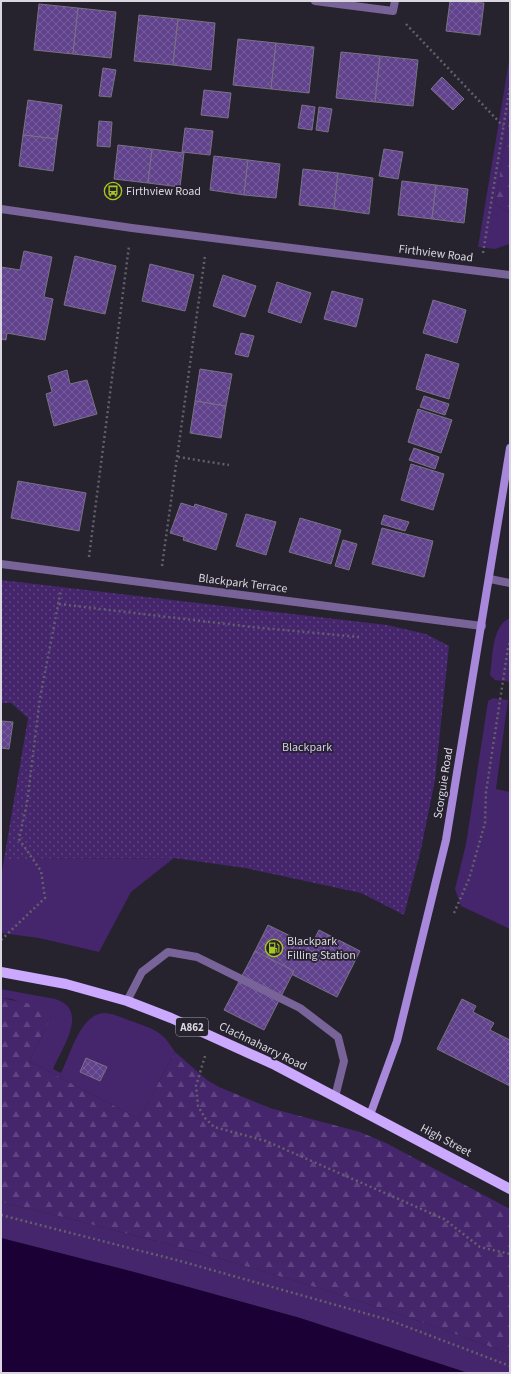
<svg xmlns="http://www.w3.org/2000/svg" width="511" height="1374" viewBox="0 0 511 1374" font-family="'Source Sans 3',sans-serif">
<style>
.grass{fill:#45256c}
.forest{fill:url(#forest-firs)}
.park{fill:url(#park-dots)}
.water{fill:#1b0035}
.building{fill:url(#building-cross-hatch);stroke:#787382}
.lines{fill:none;stroke-linecap:round;stroke-linejoin:round}
.path{stroke:#64606b;stroke-width:2.5;stroke-dasharray:2 3;stroke-linecap:butt}
.lane{stroke:#786498;stroke-width:8}
.street{stroke:#786498;stroke-width:8}
.secondary{stroke:#a888db;stroke-width:8}
.primary{stroke:#caa9ff;stroke-width:10}
.labels{text-anchor:middle;stroke-width:3.5;stroke-linejoin:round;paint-order:stroke}
.shield{fill:#26222e;stroke:#a4a1ab;stroke-width:1}
.shield-label{font-size:11px;font-weight:bold;fill:#dad7e0}
.poi-label{font-size:12px;fill:#dad7e0;stroke:#26222e;text-anchor:start}
.street-label{font-size:12px;fill:#dad7e0;stroke:#26222e}
.park-label{font-size:12px;fill:#d7c8f3;stroke:#26222e}
</style>
<defs>
<pattern id="forest-firs" width="22" height="20" patternUnits="userSpaceOnUse"><rect width="22" height="20" fill="#45256c"/><path d="M5 1l3.5 6h-7zM16 11l3.5 6h-7z" fill="#5f4481"/></pattern>
<pattern id="park-dots" width="8" height="8" patternUnits="userSpaceOnUse"><rect width="8" height="8" fill="#45256c"/><path d="M2 2h.1M6 6h.1" fill="none" stroke="#5f4481" stroke-width="1.8" stroke-linecap="round"/></pattern>
<pattern id="building-cross-hatch" width="8" height="8" patternUnits="userSpaceOnUse"><rect width="8" height="8" fill="#61428c"/><path d="M0 0l8 8M0 8l8-8" fill="none" stroke="#775d9c"/></pattern>
</defs>
<rect width="100%" height="100%" fill="#26222e"/>
<!-- grass -->
<g class="grass">
<polygon points="510,55 510,112 495,204 510,213 510,244 495,249 478,247"/>
<path d="M510,618V682L495,680L490,675C493,658 491,626 510,618Z"/>
<polygon points="493,698 508,700 496,789 510,792 510,929 461,906 455,889 466,844 488,701"/>
<polygon points="174,858 131,892 99,952 39,938 1,933 1,878 4,859"/>
<path d="M1,989L55,999C90,1009 62,1048 53,1069L61,1073C70,1056 80,1014 104,1013C113,1013 125,1019 134,1022C156,1030 162,1031 175,1052L139,1119L29,1061L52,1015L12,999L1,998Z"/>
<path d="M1,1202C173,1243 345,1291 510,1354V1373H468L300,1318L134,1272L1,1238Z"/>
</g>
<!-- forest -->
<g class="forest">
<polygon points="510,112 510,213 495,204"/>
<path d="M1,998L51,1008L52,1015L29,1061L139,1119L175,1052L207,1080L219,1087L270,1108L360,1132L386,1143L510,1209V1354C345,1291 173,1243 1,1202Z"/>
</g>
<!-- park -->
<polygon class="park" points="1,580 387,625 426,634 449,646 435,780 421,849 404,915 361,893 245,868 174,858 4,859 28,718 11,703 1,703"/>
<!-- water -->
<polygon class="water" points="1,1238 134,1272 300,1318 468,1373 1,1373"/>
<!-- building -->
<g class="building">
<polygon points="450,1 484,3 480,35 446,31"/>
<polygon points="39,4 78,8 73,54 34,50"/>
<polygon points="78,8 116,12 111,58 73,54"/>
<polygon points="139,15 178,19 173,65 134,61"/>
<polygon points="178,19 215,23 211,70 173,65"/>
<polygon points="238,39 276,43 271,89 233,85"/>
<polygon points="276,43 314,47 309,93 271,89"/>
<polygon points="341,52 380,56 375,102 336,98"/>
<polygon points="380,56 418,60 413,106 375,102"/>
<polygon points="103,68 116,70 111,97 99,96"/>
<polygon points="442,77 464,99 453,110 431,89"/>
<polygon points="204,90 231,93 228,118 201,115"/>
<polygon points="28,100 62,105 57,139 23,135"/>
<polygon points="302,105 315,107 312,130 298,128"/>
<polygon points="319,107 332,109 328,132 316,130"/>
<polygon points="99,121 112,122 110,147 97,146"/>
<polygon points="185,128 213,131 210,155 182,152"/>
<polygon points="23,135 57,139 53,171 19,166"/>
<polygon points="118,145 152,149 148,183 114,179"/>
<polygon points="152,149 184,153 180,187 148,183"/>
<polygon points="384,149 403,152 398,179 379,176"/>
<polygon points="214,156 248,160 244,195 210,190"/>
<polygon points="248,160 280,164 276,198 244,195"/>
<polygon points="303,169 338,173 334,209 299,205"/>
<polygon points="338,173 373,178 369,214 334,209"/>
<polygon points="402,181 436,185 432,219 398,215"/>
<polygon points="436,185 468,189 464,223 432,219"/>
<polygon points="24,251 52,257 44,297 53,299 45,340 7,333 6,340 1,339 1,267 20,270"/>
<polygon points="75,256 116,266 105,314 64,305"/>
<polygon points="150,264 194,275 185,311 142,301"/>
<polygon points="223,275 256,286 245,317 213,306"/>
<polygon points="277,282 311,293 301,323 268,312"/>
<polygon points="332,291 363,299 356,327 324,319"/>
<polygon points="433,300 466,310 457,343 423,333"/>
<polygon points="241,333 254,336 248,357 235,354"/>
<polygon points="426,354 459,364 449,399 416,389"/>
<polygon points="200,369 232,374 226,406 195,401"/>
<polygon points="67,370 70,384 87,380 97,414 54,426 46,394 52,392 48,376"/>
<polygon points="424,396 449,404 445,415 420,407"/>
<polygon points="195,401 226,406 221,438 190,433"/>
<polygon points="418,409 452,420 441,453 408,442"/>
<polygon points="414,448 439,457 435,469 409,460"/>
<polygon points="411,464 444,474 433,510 401,500"/>
<polygon points="18,481 86,493 79,531 11,518"/>
<polygon points="181,503 194,507 195,504 227,514 216,550 183,540 184,537 170,533"/>
<polygon points="246,514 276,522 266,555 236,546"/>
<polygon points="384,515 409,522 405,531 381,524"/>
<polygon points="300,518 341,530 331,564 289,552"/>
<polygon points="382,528 433,541 424,577 372,564"/>
<polygon points="343,540 357,544 349,570 335,566"/>
<polygon points="1,721 13,722 9,749 1,748"/>
<polygon points="268,925 311,946 319,930 360,951 337,997 253,955"/>
<polygon points="255,951 294,971 264,1030 224,1010"/>
<polygon points="462,999 476,1006 473,1012 494,1023 490,1030 510,1040 510,1086 437,1049"/>
<polygon points="86,1058 107,1067 100,1081 80,1072"/>
</g>
<g class="lines">
<!-- path -->
<g class="path">
<polyline points="406,24 503,126"/>
<polyline points="483,253 510,86"/>
<polyline points="178,457 229,465"/>
<polyline points="89,557 129,246"/>
<polyline points="162,566 205,256"/>
<polyline points="59,604 252,627 359,637"/>
<polyline points="454,913 469,879 485,823 486,792 508,648 510,642"/>
<polyline points="1,940 45,898 41,871 19,839 27,803 40,698 61,590"/>
<polyline points="205,1056 196,1086 198,1106 205,1118 214,1127 266,1141 444,1219 480,1247 510,1254"/>
<polyline points="1,1215 180,1261 389,1320 510,1366"/>
</g>
<!-- lane -->
<polyline class="lane" points="127,1001 142,972 168,952 197,957 300,1008 338,1037 344,1061 335,1097"/>
<!-- street -->
<g class="street">
<polyline points="315,1 393,11 395,1"/>
<polyline points="1,209 132,228 510,275"/>
<polyline points="1,564 482,626"/>
<polyline points="490,579 510,583"/>
</g>
<!-- secondary -->
<polyline class="secondary" points="370,1115 397,1041 446,840 510,448"/>
<!-- primary -->
<polyline class="primary" points="1,972 66,984 127,1001 171,1018 275,1065 510,1189"/>
</g>
<!-- icons -->
<defs>
<symbol id="bus-ring" viewBox="-11 -11 22 22"><circle r="9.5" fill="#26222e" stroke="#a7c71e" stroke-width="1.5"/><path d="M-5-6H5V4H4V6H2V4H-2V6H-4V4H-5ZM-3.5-4V0h7V-4ZM-3.5 1.2v1.5H-2V1.2ZM2 1.2v1.5H3.5V1.2Z" fill="#a7c71e"/></symbol>
<symbol id="fuel-ring" viewBox="-11 -11 22 22"><circle r="9.5" fill="#26222e" stroke="#a7c71e" stroke-width="1.5"/><path d="M-5.5-6h7V0h2V4h1.3V-2.5L3-4.5l.8-.8L6-3V5H2.5V1h-1V6h-7ZM-4.2-4.7v3.2H.2V-4.7Z" fill="#a7c71e"/></symbol>
</defs>
<g fill-rule="evenodd">
<use href="#bus-ring" x="103" y="181" width="20" height="20"/>
<use href="#fuel-ring" x="264" y="938" width="20" height="20"/>
</g>
<g class="labels">
<!-- shield labels -->
<rect class="shield" x="176" y="1018" width="32" height="18" rx="3"/>
<g class="shield-label">
<text x="192" y="1031">A862</text>
</g>
<!-- poi labels -->
<g class="poi-label">
<text x="126" y="195">Firthview Road</text>
<text x="287" y="945">Blackpark<tspan x="287" dy="14">Filling Station</tspan></text>
</g>
<!-- street labels -->
<g class="street-label">
<text transform="translate(436 253) rotate(7)" y="4">Firthview Road</text>
<text transform="translate(243 583) rotate(7)" y="4">Blackpark Terrace</text>
<text transform="translate(443 783) rotate(-81)" y="4">Scorguie Road</text>
<text transform="translate(263 1046) rotate(26)" y="4">Clachnaharry Road</text>
<text transform="translate(446 1140) rotate(28)" y="4">High Street</text>
</g>
<!-- park labels -->
<g class="park-label">
<text x="307" y="751">Blackpark</text>
</g>
</g>
<!-- border -->
<rect width="511" height="1374" fill="none" stroke="#dad7e0" stroke-width="4"/>
</svg>
